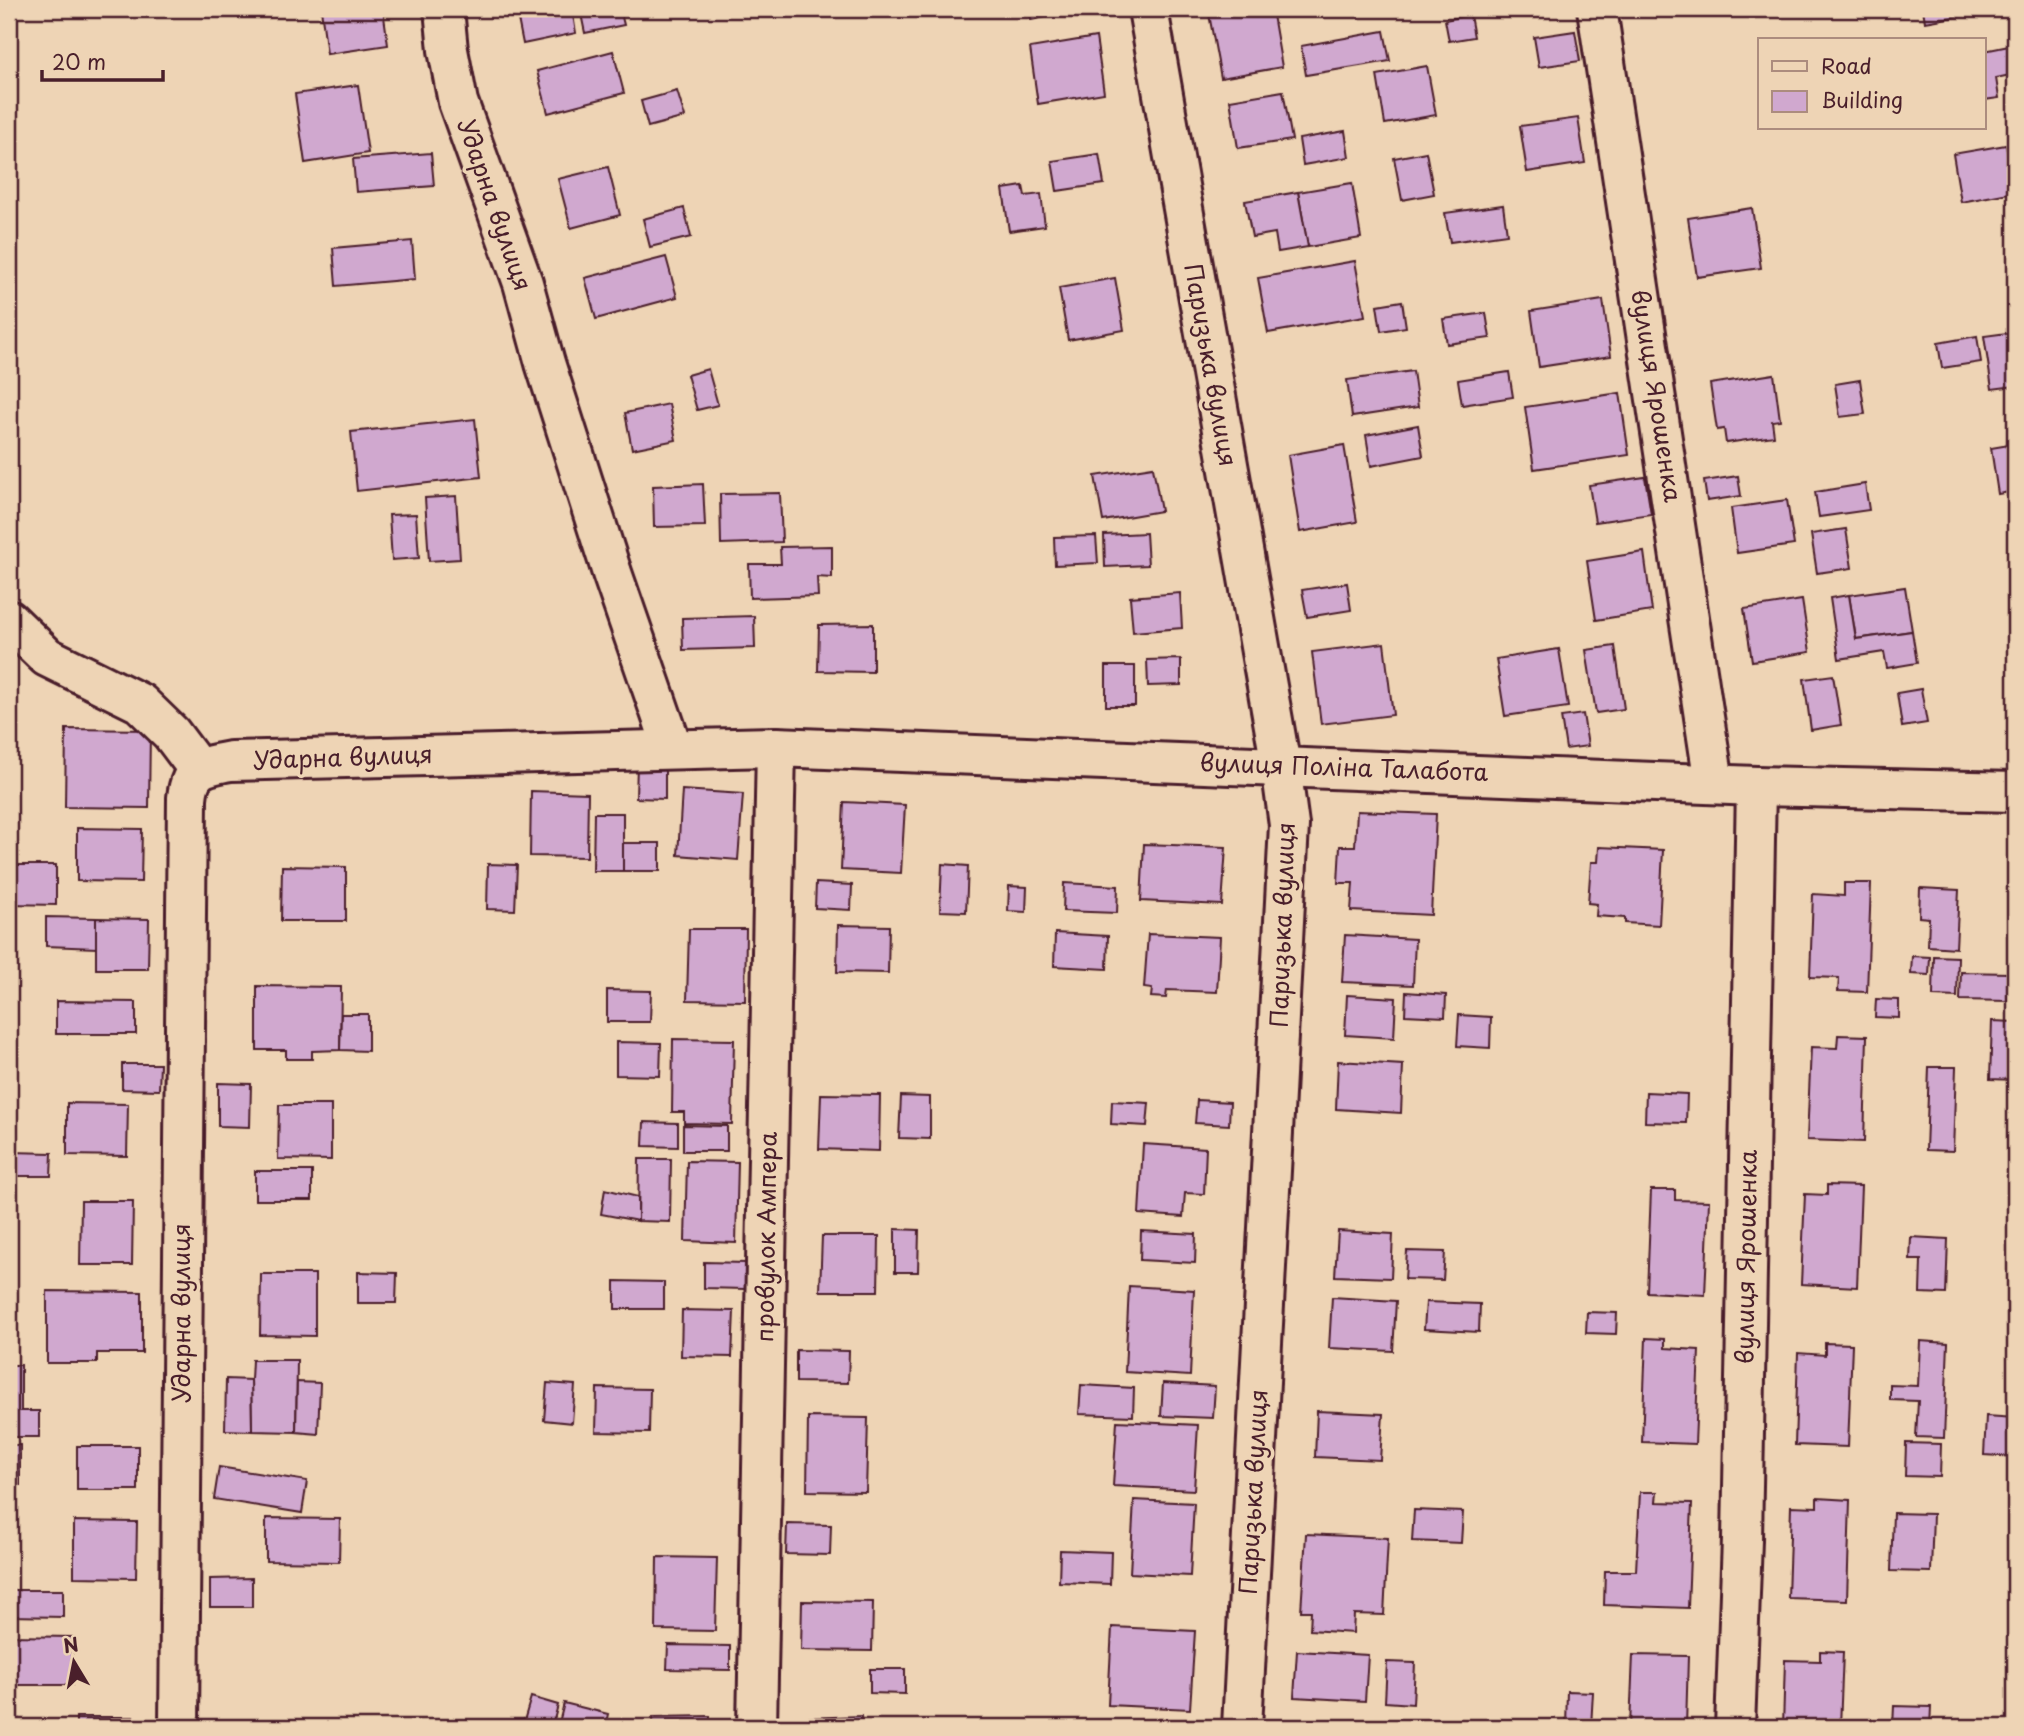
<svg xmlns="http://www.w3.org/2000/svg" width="2024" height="1736" viewBox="0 0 2024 1736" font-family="'Playpen Sans',sans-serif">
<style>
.building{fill:#d0a8cf;stroke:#4a1f2b;stroke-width:2}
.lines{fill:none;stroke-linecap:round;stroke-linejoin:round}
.minor-casing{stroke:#4a1f2b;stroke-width:44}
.minor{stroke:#eed4b5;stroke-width:38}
.labels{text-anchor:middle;stroke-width:7;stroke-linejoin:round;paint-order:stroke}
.street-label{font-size:24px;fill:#4a1f2b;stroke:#eed4b5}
</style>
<rect width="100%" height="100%" fill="#eed4b5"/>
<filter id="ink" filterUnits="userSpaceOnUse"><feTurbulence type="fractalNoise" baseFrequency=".0143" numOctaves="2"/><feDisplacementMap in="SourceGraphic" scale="14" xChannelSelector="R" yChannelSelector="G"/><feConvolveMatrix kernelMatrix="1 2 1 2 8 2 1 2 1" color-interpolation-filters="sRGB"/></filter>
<g filter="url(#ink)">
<!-- building -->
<g class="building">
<polygon points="321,9 383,9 388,45 327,54"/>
<polygon points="516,9 572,9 576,33 523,44"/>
<polygon points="580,9 620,9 624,25 585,33"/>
<polygon points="1029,9 1083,9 1031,20"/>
<polygon points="1208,9 1272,9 1282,67 1221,78"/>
<polygon points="1923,9 1989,9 1989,11 1925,22"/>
<polygon points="1470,15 1474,37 1449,41 1445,20"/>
<polygon points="1384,31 1390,61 1306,75 1301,46"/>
<polygon points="1575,31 1580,61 1539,67 1534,37"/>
<polygon points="1096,37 1104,93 1038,104 1030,48"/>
<polygon points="2014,45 2015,74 1996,78 1999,98 1984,100 1984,51"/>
<polygon points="613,51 624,93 548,113 537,71"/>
<polygon points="1427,66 1436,115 1385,124 1377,75"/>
<polygon points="358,85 368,153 305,163 295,94"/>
<polygon points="677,91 685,117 648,127 641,101"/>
<polygon points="1283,91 1292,140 1238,148 1230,100"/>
<polygon points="1578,118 1585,163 1527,172 1520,126"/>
<polygon points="1345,131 1349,157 1303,165 1299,139"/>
<polygon points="2006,145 2014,192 1961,202 1953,154"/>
<polygon points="1426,152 1434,194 1402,200 1394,158"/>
<polygon points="431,153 434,186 356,192 353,159"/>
<polygon points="1099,154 1104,184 1057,191 1052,161"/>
<polygon points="608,167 620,215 571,228 558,179"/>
<polygon points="1352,183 1361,238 1308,247 1298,192"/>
<polygon points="1023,186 1025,196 1041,194 1045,226 1009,231 1003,189"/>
<polygon points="1298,192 1308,247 1278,252 1275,233 1252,237 1245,201"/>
<polygon points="1503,205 1507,234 1450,242 1445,213"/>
<polygon points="684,208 691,237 650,247 643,219"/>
<polygon points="1752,208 1761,268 1697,277 1688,218"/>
<polygon points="412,241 415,279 336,286 333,248"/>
<polygon points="666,257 677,297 596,319 585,278"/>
<polygon points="1355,261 1365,316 1268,333 1258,278"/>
<polygon points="1115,278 1124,330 1068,340 1059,288"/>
<polygon points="1603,300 1611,356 1539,367 1531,311"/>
<polygon points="1402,301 1406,327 1381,331 1377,305"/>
<polygon points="1486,313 1490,338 1447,344 1443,319"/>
<polygon points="2015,332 2015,386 1992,389 1984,336"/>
<polygon points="1977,336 1981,362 1942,368 1938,343"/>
<polygon points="708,369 718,405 697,410 687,375"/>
<polygon points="1413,371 1418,407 1352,417 1347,380"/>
<polygon points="1509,372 1513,397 1462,405 1458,380"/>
<polygon points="1774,374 1780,420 1772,421 1774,436 1726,443 1724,429 1717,430 1710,384"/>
<polygon points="1860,380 1865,414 1840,417 1835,384"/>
<polygon points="1620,393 1629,455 1534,469 1525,407"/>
<polygon points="669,404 676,440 632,449 625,413"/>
<polygon points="475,419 481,477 357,491 351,432"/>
<polygon points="1418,425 1423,456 1371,466 1366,435"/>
<polygon points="2015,444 2015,491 1998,494 1991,448"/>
<polygon points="1344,445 1357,522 1300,532 1288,455"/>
<polygon points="1153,467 1161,511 1103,521 1095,476"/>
<polygon points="1738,476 1741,496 1707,501 1704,481"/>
<polygon points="1645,477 1651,514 1595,522 1589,485"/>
<polygon points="703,484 705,526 654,527 653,486"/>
<polygon points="1865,484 1869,510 1819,517 1815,492"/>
<polygon points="780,493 782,542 721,544 720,494"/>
<polygon points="456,496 460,559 429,561 425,498"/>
<polygon points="1787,500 1794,545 1737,553 1731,508"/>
<polygon points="416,514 419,558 392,560 389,515"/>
<polygon points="1846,529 1852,568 1817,573 1811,534"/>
<polygon points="1146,533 1148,565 1105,567 1104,535"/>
<polygon points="1096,536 1098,563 1055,565 1054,537"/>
<polygon points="832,546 832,578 817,577 818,596 750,598 749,564 781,564 780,547"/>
<polygon points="1644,552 1652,611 1596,620 1587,561"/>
<polygon points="1347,583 1351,610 1307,617 1302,590"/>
<polygon points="1905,587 1912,631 1856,639 1849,595"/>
<polygon points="1180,593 1182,628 1133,632 1130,597"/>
<polygon points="1849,595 1856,639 1912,631 1917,663 1887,668 1884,652 1839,659 1830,598"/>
<polygon points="1802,600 1810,652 1752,661 1744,609"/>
<polygon points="754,616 755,648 683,650 682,618"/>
<polygon points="873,624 873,672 818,671 819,625"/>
<polygon points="1384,643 1393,715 1321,724 1312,652"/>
<polygon points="1615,646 1624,709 1596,713 1586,650"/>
<polygon points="1559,649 1568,707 1505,716 1496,659"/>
<polygon points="1181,659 1181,685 1148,686 1147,660"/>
<rect x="1106" y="666" width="29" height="40"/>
<polygon points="1833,675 1841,725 1811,730 1804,679"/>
<polygon points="1921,689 1927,723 1902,727 1897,693"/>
<polygon points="1583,714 1588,746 1566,749 1561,717"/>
<polygon points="66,729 150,730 149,808 65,807"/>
<polygon points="637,764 665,764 665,799 636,798"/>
<polygon points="682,790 743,794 738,860 678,855"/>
<polygon points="531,791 588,793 587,857 530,856"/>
<polygon points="844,802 905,805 901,873 841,870"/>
<polygon points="1357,811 1436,814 1431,915 1351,911 1353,883 1338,883 1340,846 1355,846"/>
<polygon points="594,813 623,813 623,871 593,871"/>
<polygon points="77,828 142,829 141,882 77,881"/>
<rect x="623" y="843" width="37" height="28"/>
<polygon points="1144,844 1226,847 1222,905 1141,901"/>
<polygon points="1599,847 1663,850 1659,925 1625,923 1625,918 1596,916 1597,904 1588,903 1591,862 1598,862"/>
<polygon points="488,864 517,865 515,910 487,909"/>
<polygon points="942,864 968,866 966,912 940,911"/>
<polygon points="10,865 56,865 56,905 9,904"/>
<polygon points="282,866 346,867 346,921 281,921"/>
<polygon points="816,883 852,885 851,910 815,908"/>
<polygon points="1064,883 1118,886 1117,913 1063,911"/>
<polygon points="1844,883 1871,883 1867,992 1838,991 1839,978 1810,977 1813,894 1844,896"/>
<polygon points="1009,886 1027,887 1026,912 1008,911"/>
<polygon points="1920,888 1959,890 1956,948 1928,946 1929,918 1919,917"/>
<polygon points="46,917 96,918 97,948 46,946"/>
<polygon points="96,918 149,919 148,969 96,969"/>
<polygon points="838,925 889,926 888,973 837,972"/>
<polygon points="689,929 746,929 745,1001 687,1000"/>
<polygon points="1055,933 1108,936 1107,969 1054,966"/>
<polygon points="1148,934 1220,937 1217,992 1167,990 1166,998 1151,997 1152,989 1144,988"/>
<polygon points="1345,935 1415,939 1413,985 1342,982"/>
<polygon points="1912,956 1930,957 1929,975 1911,974"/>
<polygon points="1934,956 1958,957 1957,997 1933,996"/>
<polygon points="1961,972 2009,973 2008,1001 1960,1000"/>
<polygon points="257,986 341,987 340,1050 312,1051 312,1059 286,1059 286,1050 257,1050"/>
<polygon points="607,990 651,991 650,1022 607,1022"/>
<polygon points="1406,992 1446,995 1445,1017 1405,1015"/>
<polygon points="1347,995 1396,998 1394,1038 1345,1035"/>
<polygon points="1876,999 1899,1000 1899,1018 1875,1017"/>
<polygon points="56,1001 136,1002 136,1034 56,1034"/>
<polygon points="341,1014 368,1014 368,1051 340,1050"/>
<polygon points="1459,1015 1491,1017 1490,1048 1457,1046"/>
<polygon points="1992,1021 2015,1022 2015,1080 1990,1079"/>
<polygon points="1838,1035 1867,1036 1864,1142 1807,1140 1811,1047 1837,1048"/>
<polygon points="673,1039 734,1040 732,1124 684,1123 684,1112 672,1112"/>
<polygon points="616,1042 661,1043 660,1076 616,1075"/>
<polygon points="1338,1061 1403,1065 1401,1113 1336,1109"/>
<polygon points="122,1064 160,1064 159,1090 122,1089"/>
<polygon points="1929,1067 1956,1067 1953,1151 1926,1150"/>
<polygon points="218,1083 251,1084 250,1127 218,1126"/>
<polygon points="1646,1092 1687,1094 1686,1123 1645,1122"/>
<polygon points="821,1094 880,1095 879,1151 819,1149"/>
<polygon points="901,1096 930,1097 930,1139 899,1138"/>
<polygon points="1197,1100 1230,1102 1229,1125 1195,1123"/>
<polygon points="1112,1101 1149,1103 1147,1126 1111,1124"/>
<polygon points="67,1103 128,1104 127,1156 67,1155"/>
<polygon points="279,1105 331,1105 331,1160 278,1159"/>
<polygon points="644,1122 678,1123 678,1147 643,1146"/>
<polygon points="683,1125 727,1126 727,1151 683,1151"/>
<polygon points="1143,1144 1206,1148 1204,1194 1185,1193 1183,1217 1139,1214"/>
<polygon points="10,1152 52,1153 51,1176 10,1176"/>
<polygon points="639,1159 671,1159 670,1222 638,1221"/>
<polygon points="687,1161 738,1162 736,1243 685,1241"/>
<rect x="255" y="1171" width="57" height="29"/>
<polygon points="1827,1185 1861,1186 1857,1287 1801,1284 1805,1194 1827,1195"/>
<polygon points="605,1189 638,1197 638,1221 601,1214"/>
<polygon points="1651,1190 1675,1190 1675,1200 1709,1201 1705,1295 1647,1292"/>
<polygon points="81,1201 133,1201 132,1265 80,1265"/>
<polygon points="895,1229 919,1230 918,1272 895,1272"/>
<polygon points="1141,1231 1196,1234 1195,1263 1140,1260"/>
<polygon points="1338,1231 1393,1234 1391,1278 1335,1276"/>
<polygon points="822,1236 879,1236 878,1291 820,1291"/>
<polygon points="1911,1237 1948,1239 1946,1294 1920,1293 1921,1260 1910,1260"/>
<polygon points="1407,1251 1445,1252 1443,1280 1405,1279"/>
<polygon points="704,1262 746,1263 745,1289 704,1288"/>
<polygon points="358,1272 397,1273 396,1303 358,1303"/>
<polygon points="261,1274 315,1274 315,1336 260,1335"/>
<polygon points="615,1281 664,1282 664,1309 615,1309"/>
<polygon points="1129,1286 1194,1290 1190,1376 1125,1372"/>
<polygon points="47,1291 142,1292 142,1353 97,1353 97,1363 47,1363"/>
<polygon points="1332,1297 1396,1301 1393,1351 1329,1348"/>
<polygon points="1426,1302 1480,1304 1479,1332 1424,1329"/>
<polygon points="682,1310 734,1311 732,1357 681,1356"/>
<polygon points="1587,1312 1617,1313 1616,1334 1586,1333"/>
<polygon points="1646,1338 1665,1339 1665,1348 1699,1350 1695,1444 1642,1442"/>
<polygon points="1920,1341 1948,1343 1944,1438 1916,1437 1918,1401 1890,1400 1890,1385 1918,1386"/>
<polygon points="1825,1343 1852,1344 1848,1447 1795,1445 1798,1353 1825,1355"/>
<polygon points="796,1350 849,1351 848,1383 796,1382"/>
<polygon points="252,1360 297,1360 296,1432 252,1431 251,1380"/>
<polygon points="9,1365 21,1365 21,1411 39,1411 39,1437 9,1437"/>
<polygon points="226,1379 251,1380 252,1431 225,1430"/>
<polygon points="297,1382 320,1383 318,1434 296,1432"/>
<polygon points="547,1383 575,1385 572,1423 544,1420"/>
<polygon points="1163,1383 1215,1386 1213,1418 1161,1416"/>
<polygon points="1081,1385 1134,1388 1133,1416 1079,1414"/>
<polygon points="597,1388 650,1389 649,1433 596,1432"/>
<polygon points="1317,1411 1383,1414 1380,1460 1315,1457"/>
<polygon points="1986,1416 2015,1418 2015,1457 1984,1455"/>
<polygon points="808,1417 868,1418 866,1492 807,1491"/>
<polygon points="1117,1421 1198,1425 1194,1490 1113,1486"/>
<polygon points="1906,1443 1941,1444 1940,1477 1905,1476"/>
<rect x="9" y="1445" width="11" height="40"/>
<rect x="77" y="1446" width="61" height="44"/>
<polygon points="219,1467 307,1481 302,1513 214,1499"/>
<polygon points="1640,1492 1657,1492 1656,1502 1692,1503 1688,1608 1604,1605 1605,1571 1636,1571"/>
<polygon points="1817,1498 1850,1500 1847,1600 1788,1598 1791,1506 1817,1507"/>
<polygon points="1134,1500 1194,1503 1190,1576 1130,1573"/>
<polygon points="1414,1510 1463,1512 1461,1543 1412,1541"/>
<polygon points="1893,1513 1933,1514 1931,1572 1891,1571"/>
<polygon points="266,1518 340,1519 339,1562 266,1561"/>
<polygon points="74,1521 137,1522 136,1578 74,1577"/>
<polygon points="787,1524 831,1525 830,1555 786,1554"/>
<polygon points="1306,1534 1388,1538 1384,1615 1354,1614 1353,1633 1310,1630 1311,1611 1301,1611"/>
<polygon points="1060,1550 1111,1552 1110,1584 1059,1582"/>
<polygon points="657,1557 717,1558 715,1631 656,1630"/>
<polygon points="252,1578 252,1607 210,1607 210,1579"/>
<polygon points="9,1590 63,1590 63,1617 9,1616"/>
<polygon points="802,1601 873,1602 872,1651 801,1650"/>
<polygon points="1112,1627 1195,1631 1190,1709 1108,1705"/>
<polygon points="9,1636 72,1637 72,1685 9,1685"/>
<polygon points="668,1645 730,1646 730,1670 667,1669"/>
<polygon points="1297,1651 1368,1655 1365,1701 1294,1697"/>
<polygon points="1820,1651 1843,1652 1840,1727 1783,1727 1785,1660 1820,1661"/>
<polygon points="1633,1655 1688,1656 1686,1727 1630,1727"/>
<polygon points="1387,1662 1415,1663 1413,1704 1385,1702"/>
<polygon points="870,1669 905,1669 905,1694 870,1693"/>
<polygon points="1567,1691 1593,1692 1591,1727 1566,1727"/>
<polygon points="531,1697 558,1705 552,1727 524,1721"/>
<polygon points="564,1703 608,1714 605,1727 558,1727"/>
<polygon points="1894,1706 1931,1707 1930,1727 1893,1727"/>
<polygon points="710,1716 710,1727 653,1727 653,1717"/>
<polygon points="861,1716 862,1727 805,1727 804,1718"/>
<rect x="76" y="1717" width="58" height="10"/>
</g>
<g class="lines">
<defs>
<g id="minor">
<polyline points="444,9 448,50 458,102 523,283 545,363 612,573 673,749"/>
<polyline points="1148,9 1281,766 1289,825 1242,1727"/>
<polyline points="1597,9 1714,783"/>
<polyline points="9,620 47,657 140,703 171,733 198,769"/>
<path d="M179,1727L187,798C190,768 203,766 231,761L776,747L1756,786L2015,792"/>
<polyline points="757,1727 776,747"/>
<polyline points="1735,1727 1742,1540 1756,786"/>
</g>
</defs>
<!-- minor casing -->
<use href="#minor" class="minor-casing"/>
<!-- minor -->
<use href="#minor" class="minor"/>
</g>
</g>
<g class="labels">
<!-- street labels -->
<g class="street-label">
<text transform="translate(494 205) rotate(71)" y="8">Ударна вулиця</text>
<text transform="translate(1210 365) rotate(80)" y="8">Паризька вулиця</text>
<text transform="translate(1656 396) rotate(81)" y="8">вулиця Ярошенка</text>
<text transform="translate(343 758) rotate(-2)" y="8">Ударна вулиця</text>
<text transform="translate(1344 768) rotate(2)" y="8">вулиця Поліна Талабота</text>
<text transform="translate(1283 925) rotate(-88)" y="8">Паризька вулиця</text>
<text transform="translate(767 1237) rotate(-89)" y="8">провулок Ампера</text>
<text transform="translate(1747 1257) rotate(-89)" y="8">вулиця Ярошенка</text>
<text transform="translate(182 1313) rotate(-90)" y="8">Ударна вулиця</text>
<text transform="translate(1254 1492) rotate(-87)" y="8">Паризька вулиця</text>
</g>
</g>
<!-- margin -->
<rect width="2024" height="1736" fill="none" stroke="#eed4b5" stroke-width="35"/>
<rect x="18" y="18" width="1989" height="1701" fill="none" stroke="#4a1f2b" stroke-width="2.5" filter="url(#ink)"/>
<!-- legend -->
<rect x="1758" y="38" width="228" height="91" fill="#eed4b5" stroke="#ac8c7e" stroke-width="2"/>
<rect x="1772" y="61" width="35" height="10" fill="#eed4b5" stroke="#ac8c7e" stroke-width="2"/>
<text x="1821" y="74" font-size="21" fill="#4a1f2b">Road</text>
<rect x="1772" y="91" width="35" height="21" fill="#d0a8cf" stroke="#ac8c7e" stroke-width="2"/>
<text x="1821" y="108" font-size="21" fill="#4a1f2b">Building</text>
<!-- north arrow -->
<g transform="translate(74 1662) rotate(350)" stroke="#eed4b5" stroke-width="5" paint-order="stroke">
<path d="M0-5L12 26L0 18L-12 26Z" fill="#4a1f2b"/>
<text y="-10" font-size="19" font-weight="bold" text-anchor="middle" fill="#4a1f2b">N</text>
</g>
<!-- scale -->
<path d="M42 70v10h121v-10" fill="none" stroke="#4a1f2b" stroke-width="3.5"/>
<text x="52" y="70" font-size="21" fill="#4a1f2b" stroke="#eed4b5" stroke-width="5" paint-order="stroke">20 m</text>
</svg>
